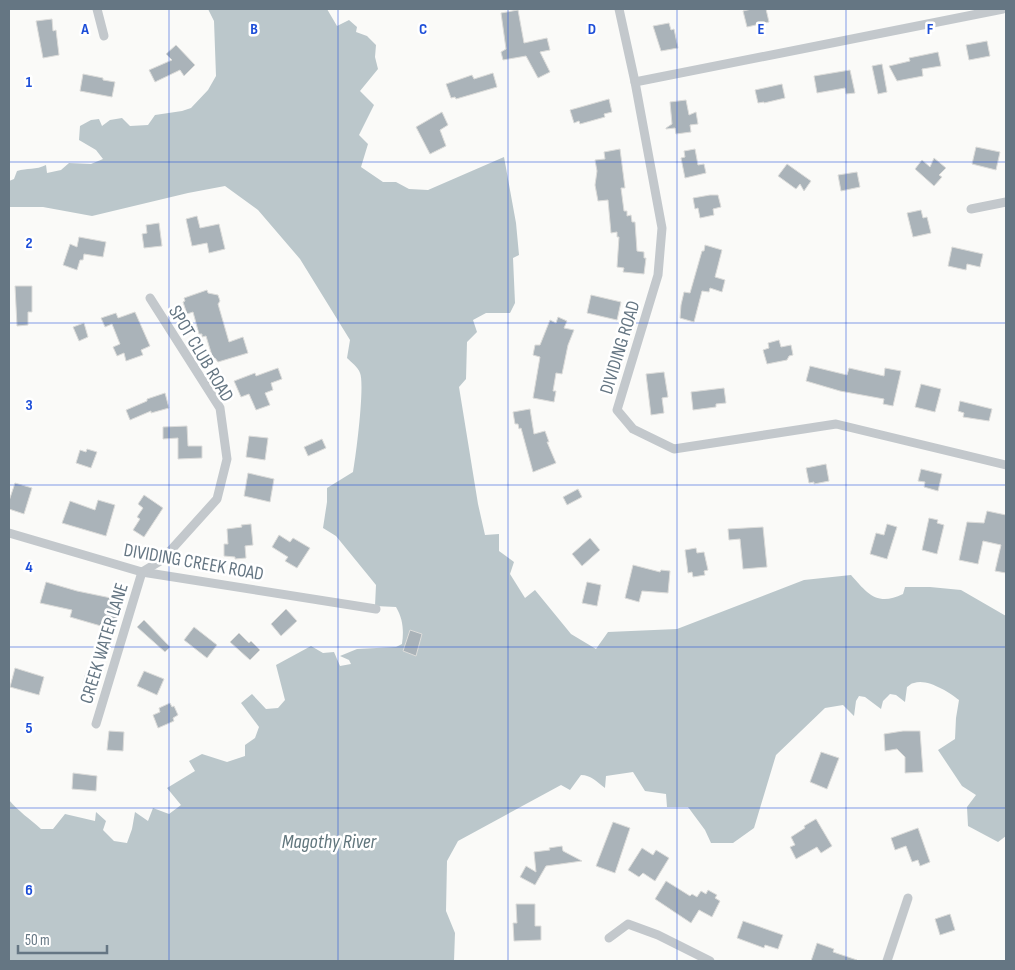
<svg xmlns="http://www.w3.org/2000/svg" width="1015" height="970" viewBox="0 0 1015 970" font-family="'Sofia Sans Condensed',sans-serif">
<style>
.water{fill:#bbc7cb}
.building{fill:#aab3b9;stroke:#dcdcda}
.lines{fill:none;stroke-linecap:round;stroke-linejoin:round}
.minor{stroke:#c3c8cc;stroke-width:9}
.grid{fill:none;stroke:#1d4ed8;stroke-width:1;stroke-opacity:0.55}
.labels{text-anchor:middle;stroke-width:5;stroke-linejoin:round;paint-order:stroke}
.street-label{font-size:19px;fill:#657683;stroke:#fff}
.water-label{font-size:20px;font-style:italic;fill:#60757c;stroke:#fff}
.grid-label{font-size:16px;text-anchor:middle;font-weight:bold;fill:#1d4ed8;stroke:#fff;stroke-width:5;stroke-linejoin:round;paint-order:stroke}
</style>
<rect width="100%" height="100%" fill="#fafaf8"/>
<!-- water -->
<path class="water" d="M208,9H327L337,26L349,20L357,27L356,32L367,36L376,45L375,57L378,69L360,91L374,105L359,135L368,144L361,167L383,182H396L409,189L428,190L504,157L516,223L519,255L513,258L515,303L510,313H486L473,320L477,332L467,342L466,379L459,387L478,504L485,535L499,534V551L514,562L510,574L525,598L535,590L571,634L596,649L608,632L677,629L804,580L851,575C867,593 877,607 903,594L905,587H930L961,590L1006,616V836L998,842L968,826L967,807L976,795L962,786L938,750L955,739L956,718L959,700C949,692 927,678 914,683C911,683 909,686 907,687L905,702L896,695L890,694L883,701L881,709L865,697L859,696L856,701L854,716L843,705L825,708L776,755L754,828L733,843H711L705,830L688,807H667L666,794L645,791L633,772L606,776L605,788C597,782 591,775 581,775L570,790L561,785L458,841L447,861L446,911L455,933L454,961H9V800C18,811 30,819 41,829H53L65,814L95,821L96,812L106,821L103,830L114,841L127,843L132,829L135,812L148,821L153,808L169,814L181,805L167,788L195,771L189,761L202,754L227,762L245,756V745L255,738L259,727L241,703L252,694L266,709L278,708L285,700L276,665L311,646L323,653L334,652L340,666L351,664L349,660L340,656L357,649L396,647L402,644C404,630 403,619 396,607L375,606L376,585L336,536L323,528L327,502V488L353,472C356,456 365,385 360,373C358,367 351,362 347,358L350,340L300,259L258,210L225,186L188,193L92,216L43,207H9V181L14,179L17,171C27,168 36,170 46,165L47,173L61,170L69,163L91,164L103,159L96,150L79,140L80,126L91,120L99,119L102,126L110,120L122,118L130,126L148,125L155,115L182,111L191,108L208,90L216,76L214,21Z"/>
<!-- building -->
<g class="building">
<polygon points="752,9 766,9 769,22 747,27 743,11"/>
<polygon points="518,10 524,43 547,38 550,50 540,52 550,72 538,78 526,56 503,60 501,52 506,49 501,13"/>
<polygon points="52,19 53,31 56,30 59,55 43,58 36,21"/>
<polygon points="669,23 671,30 674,29 678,48 661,51 653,26"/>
<polygon points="987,41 990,56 969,60 966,45"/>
<polygon points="176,45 195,65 184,76 180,70 155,82 149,70 172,60 166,54"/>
<polygon points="938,52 941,66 922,69 923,76 897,81 889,66 910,61 909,58"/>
<polygon points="882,64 887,92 878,94 872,66"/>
<polygon points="850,70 855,93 846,94 845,88 817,93 814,76"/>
<polygon points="493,73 497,87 456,99 455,97 451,98 446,84 472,75 474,79"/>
<polygon points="83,74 103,78 103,80 115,82 112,97 80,91"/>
<polygon points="782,84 785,98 764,103 764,102 758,103 755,90"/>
<polygon points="609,99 612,112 604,114 605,117 580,124 579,121 574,123 570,110"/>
<polygon points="686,100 689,115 696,112 698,124 690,125 691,132 676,134 675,128 666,129 666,128 672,124 670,102"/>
<polygon points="442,112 448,125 440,130 446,146 430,154 416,127"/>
<polygon points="976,147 1000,152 996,170 972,164"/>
<polygon points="620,149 625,188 621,188 624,211 627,211 627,216 631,215 632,222 635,222 637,251 644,252 644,258 646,258 644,274 623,272 624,268 617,267 619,237 617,237 617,232 611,233 608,200 598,201 595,185 597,171 595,160 605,159 604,152"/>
<polygon points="695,149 698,165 704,164 706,173 685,178 681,158 685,157 684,151"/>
<polygon points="934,158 946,168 939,175 942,177 934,186 915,169 922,160 930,167"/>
<polygon points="787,164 811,181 804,191 800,184 796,189 778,176"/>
<polygon points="857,172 860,187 841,191 838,175"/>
<polygon points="710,195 718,195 721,207 713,209 714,215 700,218 698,208 695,209 693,198"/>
<polygon points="921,210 923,218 927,217 931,233 913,237 907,213"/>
<polygon points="197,216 200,228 219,224 225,249 209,253 207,243 192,246 186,219"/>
<polygon points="159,223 162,246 144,248 142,234 147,233 146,225"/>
<polygon points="79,237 106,242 103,257 84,254 83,260 80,260 77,270 63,265 70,244 77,247"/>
<polygon points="705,245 722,250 715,277 725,280 722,292 710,288 709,292 702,291 694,322 680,318 681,305 684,292 690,293 702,251 704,251"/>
<polygon points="952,247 983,254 980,267 967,264 966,270 948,266"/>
<polygon points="15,286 32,286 32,312 28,312 28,325 17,326"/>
<polygon points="207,290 208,293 218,295 220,301 218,304 229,342 243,337 248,353 218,362 215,358 213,359 206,336 202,337 202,334 199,334 193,312 187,314 183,302 185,301 184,298"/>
<polygon points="591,295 621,302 617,320 587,313"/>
<polygon points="135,312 150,346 141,350 143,355 126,361 124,353 117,356 113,347 120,344 112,324 105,327 101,318 116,313 118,318"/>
<polygon points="558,317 567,321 564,328 574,330 568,345 562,374 556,373 553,391 556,391 554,402 533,398 540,357 533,355 535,345 540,345 550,320 556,323"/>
<polygon points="84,323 88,337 79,341 73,327"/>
<polygon points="779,340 781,347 791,345 793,355 789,356 787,360 767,364 763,350 769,348 768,343"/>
<polygon points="810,366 847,375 849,368 884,376 885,368 901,371 893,406 883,404 884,399 840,391 806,381"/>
<polygon points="278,368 282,379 271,383 273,390 265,393 270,405 256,410 249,394 241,397 234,381 255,373 256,376"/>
<polygon points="664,372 668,397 662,398 664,413 651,415 646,374"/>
<polygon points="921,384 941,389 935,412 915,407"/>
<polygon points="724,388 726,403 716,404 716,407 693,410 691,392"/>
<polygon points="165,393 169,408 151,413 151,411 130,420 126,410 147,401 147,399"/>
<polygon points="960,401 992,409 989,421 963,417 964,413 958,411"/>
<polygon points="530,409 534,434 545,431 549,442 547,442 556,463 533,472 521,428 519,429 518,424 515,424 513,412"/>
<polygon points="187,426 188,446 202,446 202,458 178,459 178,438 163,439 163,427"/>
<polygon points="249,436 268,438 265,460 246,457"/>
<polygon points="322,439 326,448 308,456 304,447"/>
<polygon points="87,449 97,452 91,468 76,463 80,450 86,452"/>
<polygon points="826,464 829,481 814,484 814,482 809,483 806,468"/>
<polygon points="921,469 942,474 938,491 924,487 925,482 918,481"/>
<polygon points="248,473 274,479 270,502 244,496"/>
<polygon points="15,483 32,488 24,514 9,509 9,501"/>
<polygon points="578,489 582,497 567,505 563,497"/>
<polygon points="144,495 163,508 144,537 133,530 140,519 137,517 143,508 138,504"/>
<polygon points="98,500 115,505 106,536 62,523 70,501 95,510"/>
<polygon points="987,511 1006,515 1006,573 995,571 1001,545 983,541 978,564 959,560 967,522 984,523"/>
<polygon points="929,518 938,520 937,523 944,525 937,554 922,550"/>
<polygon points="251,524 253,545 245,546 246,558 235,559 235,557 224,556 224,544 228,544 227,529 242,527 241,525"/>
<polygon points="887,524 897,527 887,559 870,554 876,533 884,535"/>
<polygon points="763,527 767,567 743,569 740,539 729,540 728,529"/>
<polygon points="279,535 290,542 293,538 310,548 297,568 285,561 288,557 272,547"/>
<polygon points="590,538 600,550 582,566 572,554"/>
<polygon points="696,548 697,553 704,552 708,570 704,571 705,575 693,577 692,572 688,573 685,550"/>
<polygon points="633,565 660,572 661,570 670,571 668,593 642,591 639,602 625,598"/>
<polygon points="46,582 77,591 111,598 112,596 122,599 110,647 97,643 101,626 70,617 72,610 40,603"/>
<polygon points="587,582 601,585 597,606 582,603"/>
<polygon points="286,609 297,621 281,636 271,624"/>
<polygon points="144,620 170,647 165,652 137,627"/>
<polygon points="194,627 217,645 207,658 184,640"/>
<polygon points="410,630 422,634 416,656 403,651"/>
<polygon points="239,633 249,643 251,641 260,650 250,660 230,642"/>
<polygon points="15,668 44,677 39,695 10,687"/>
<polygon points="144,671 164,679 157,695 137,686"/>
<polygon points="86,673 101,678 98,688 83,683"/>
<polygon points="170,703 172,707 174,706 178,715 173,718 174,721 158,728 153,715 160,712 159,708"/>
<polygon points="109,731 124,732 123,751 107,750"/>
<polygon points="903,731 920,731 923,772 905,773 905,757 897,749 885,751 884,734"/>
<polygon points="821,752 839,758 827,789 810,782"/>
<polygon points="73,773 97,776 96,791 72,789"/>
<polygon points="816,819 832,846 821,853 817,847 796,859 790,847 795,845 791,837 805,828 804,826"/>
<polygon points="613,822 630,828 615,873 596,866"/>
<polygon points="918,828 930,862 920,866 918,860 912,862 906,846 895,850 891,838"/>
<polygon points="562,846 563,851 582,861 546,866 535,885 520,877 526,866 536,872 534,852 550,850 549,848"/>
<polygon points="642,848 653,855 656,850 669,858 655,881 643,873 639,877 628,870"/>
<polygon points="666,881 690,896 692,894 697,897 701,891 706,894 708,890 717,895 715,898 720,901 712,917 699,910 691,923 655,899"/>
<polygon points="516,904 535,904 535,926 541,926 541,940 514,941 513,923 517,923"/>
<polygon points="950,914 955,930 940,935 935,919"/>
<polygon points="743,921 783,935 778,949 765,945 764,948 737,938"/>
<polygon points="817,943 834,949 833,952 857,960 856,961 811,961"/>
</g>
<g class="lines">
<!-- minor -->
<g class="minor">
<polyline points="97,9 104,36"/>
<polyline points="619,9 635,82 662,228 658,275 617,410 633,429 674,449 836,424 1006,465"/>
<polyline points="635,82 1003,9"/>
<polyline points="971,209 1006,202"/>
<polyline points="9,533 142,572 376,609"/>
<polyline points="96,724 142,572 162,560 217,499 227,459 220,408 150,298"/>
<polyline points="609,938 628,924 658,935 710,961"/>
<polyline points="887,961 908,898"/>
</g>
</g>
<!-- grid -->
<path class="grid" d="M169,9V961M338,9V961M508,9V961M677,9V961M846,9V961M9,162H1006M9,323H1006M9,485H1006M9,647H1006M9,808H1006"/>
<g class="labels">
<!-- street labels -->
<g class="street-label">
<text transform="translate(619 347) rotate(-73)" y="7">DIVIDING ROAD</text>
<text transform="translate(202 353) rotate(59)" y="7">SPOT CLUB ROAD</text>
<text transform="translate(194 561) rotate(10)" y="7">DIVIDING CREEK ROAD</text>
<text transform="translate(103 643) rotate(-73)" y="7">CREEK WATER LANE</text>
</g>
<!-- water labels -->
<g class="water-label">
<text x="329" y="848">Magothy River</text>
</g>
</g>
<g class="grid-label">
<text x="85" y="34">A</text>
<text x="254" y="34">B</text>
<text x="423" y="34">C</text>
<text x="592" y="34">D</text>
<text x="761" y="34">E</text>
<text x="930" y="34">F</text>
<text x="29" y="87">1</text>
<text x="29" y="248">2</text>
<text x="29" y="410">3</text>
<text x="29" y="572">4</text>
<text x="29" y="733">5</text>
<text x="29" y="895">6</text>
</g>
<!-- border -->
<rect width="1015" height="970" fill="none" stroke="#657683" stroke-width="20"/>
<!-- scale -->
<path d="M18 945v8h89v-8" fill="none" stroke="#657683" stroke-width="2.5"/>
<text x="25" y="945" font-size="15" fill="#657683" stroke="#ffffff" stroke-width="4" paint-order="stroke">50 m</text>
</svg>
